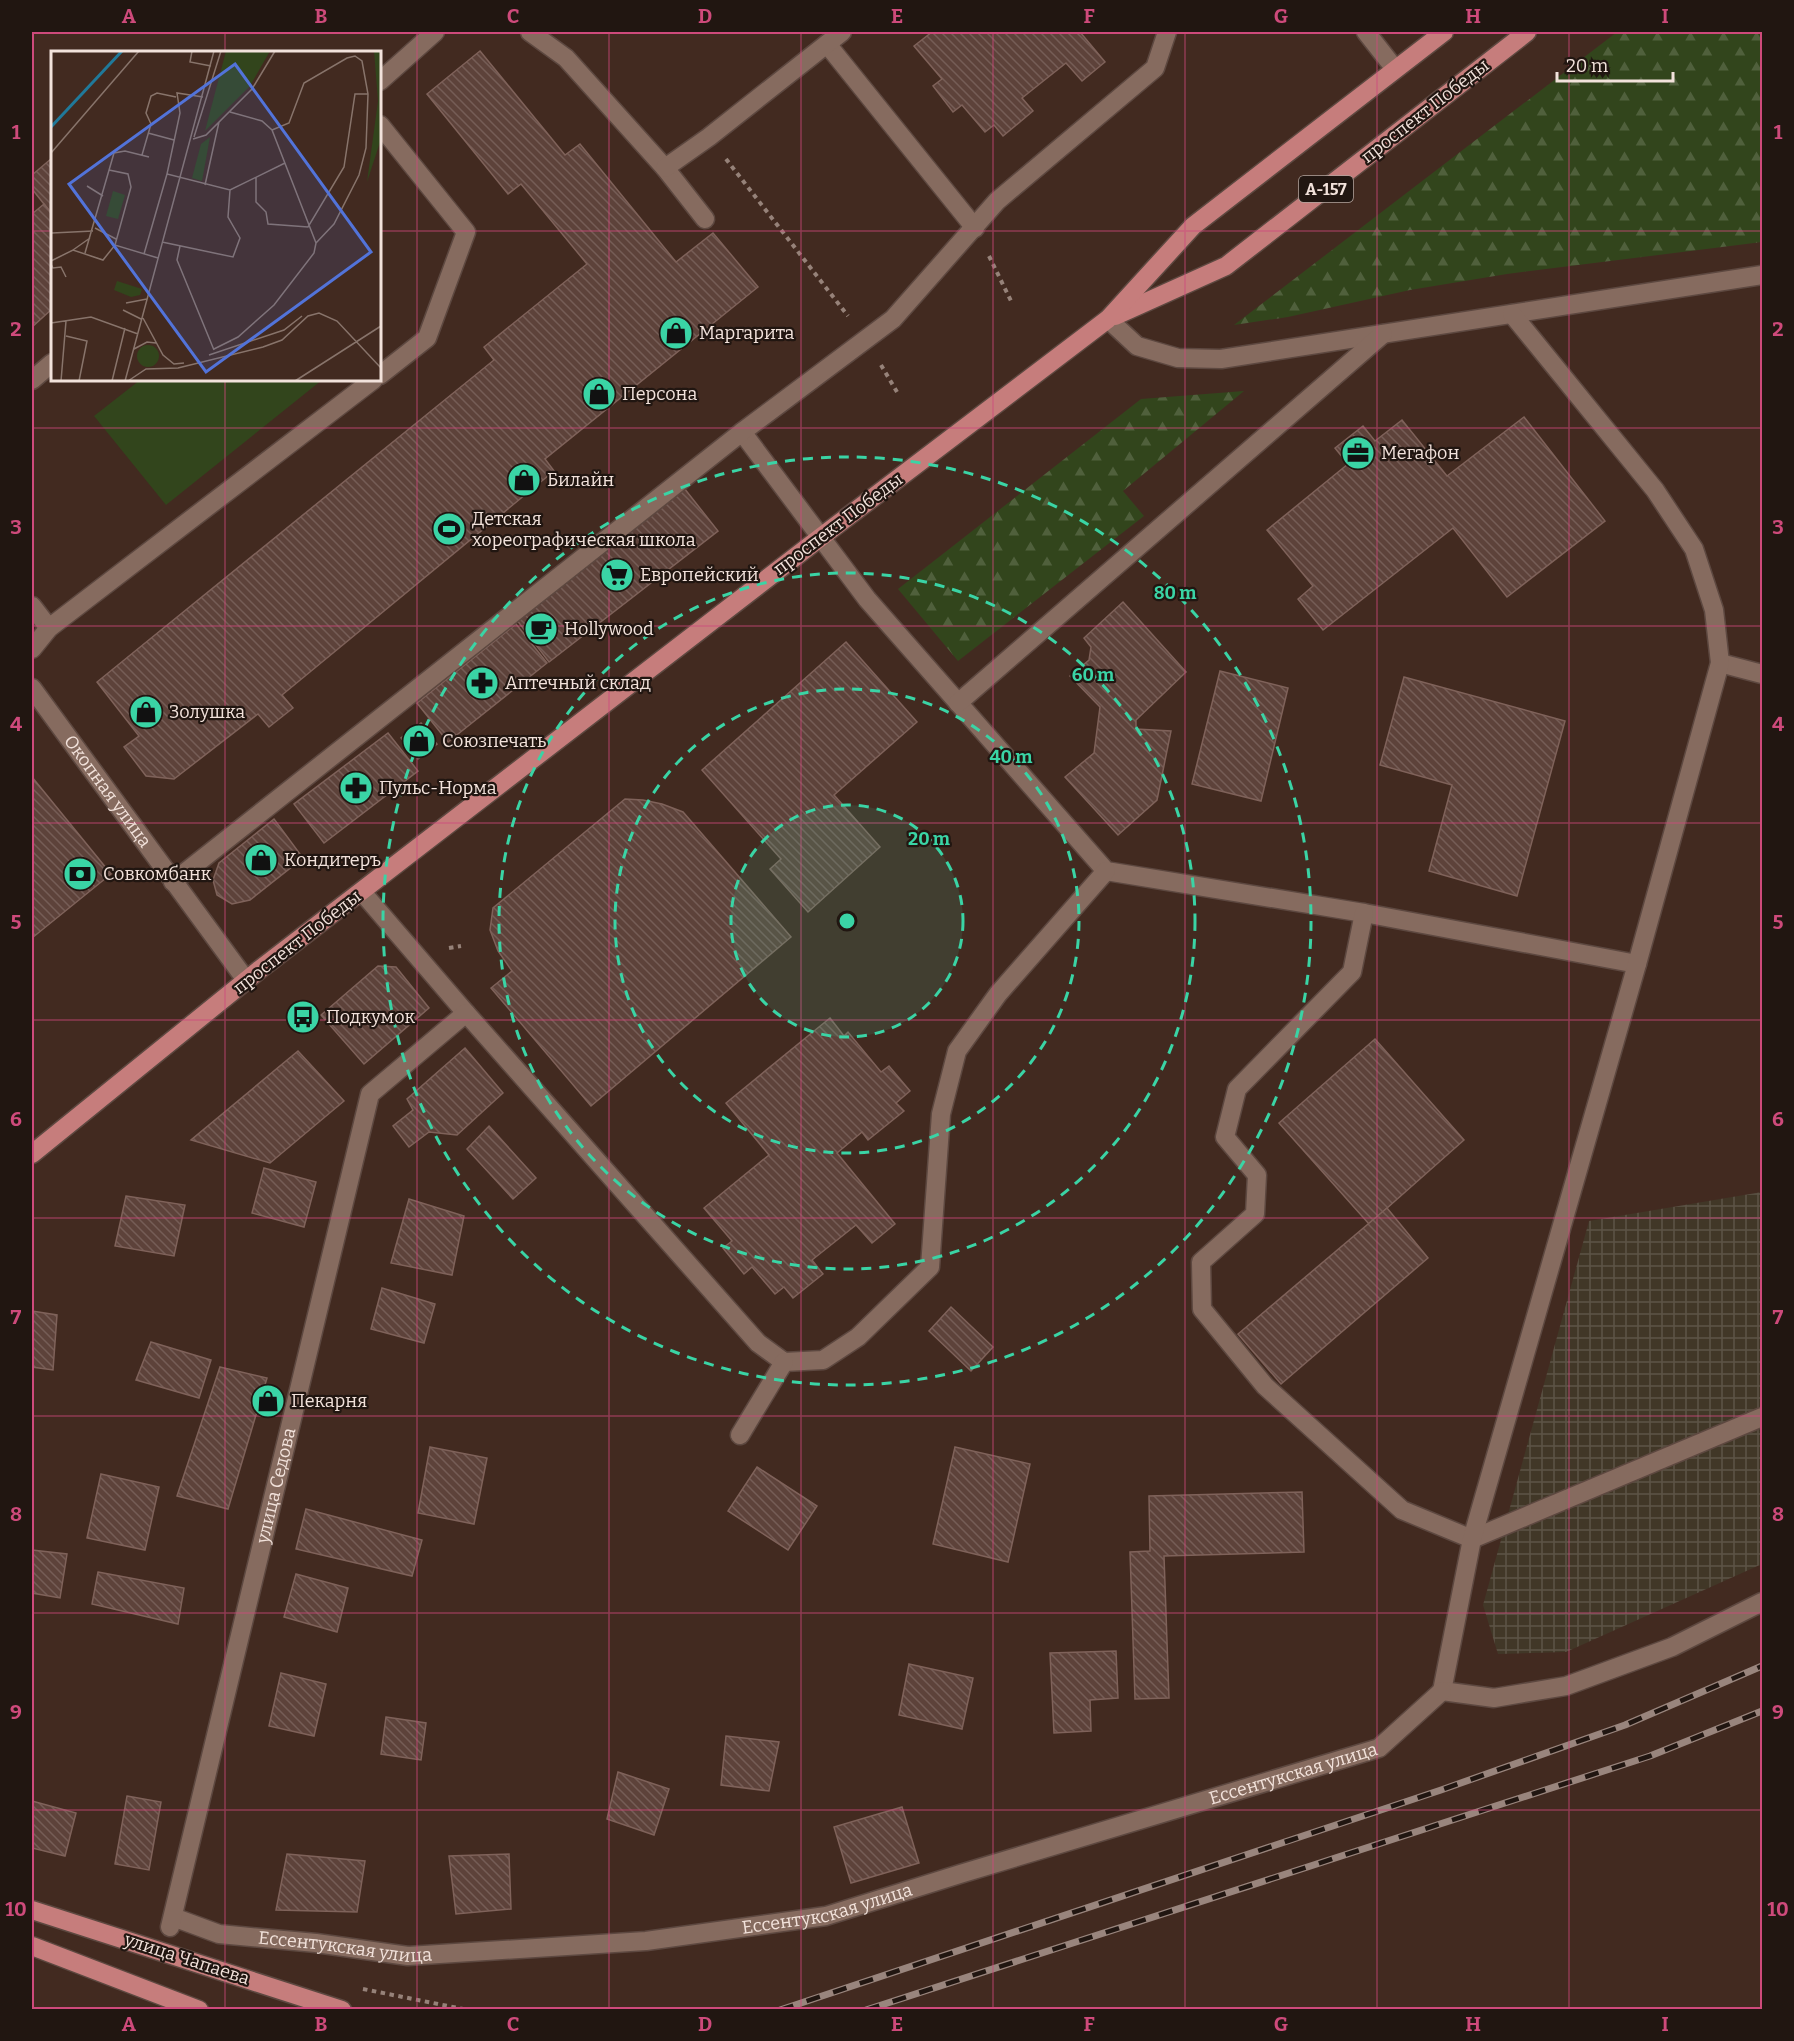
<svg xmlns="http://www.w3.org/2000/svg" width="1794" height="2041" viewBox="0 0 1794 2041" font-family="Bitter,serif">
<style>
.industrial{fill:url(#industrial-grid)}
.forest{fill:url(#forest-firs)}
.pitch{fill:#32451c}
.building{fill:url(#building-back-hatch);stroke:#7f625a;stroke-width:1.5}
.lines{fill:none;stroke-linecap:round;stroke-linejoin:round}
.minor-casing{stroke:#5d4840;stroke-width:21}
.major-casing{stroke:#5d4840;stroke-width:21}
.path{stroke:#968279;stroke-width:4;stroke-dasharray:4.5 4.5;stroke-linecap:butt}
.minor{stroke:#866b5f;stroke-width:18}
.major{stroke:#c67d7c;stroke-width:18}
.rail-casing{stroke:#99857d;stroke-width:7}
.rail{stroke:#211611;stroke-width:4.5;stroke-dasharray:14;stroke-linecap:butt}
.grid{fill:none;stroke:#ce4a7b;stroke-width:1.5;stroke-opacity:0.55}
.ring{fill:none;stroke:#3ad4a5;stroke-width:3;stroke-dasharray:10 8}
.labels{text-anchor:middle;stroke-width:4.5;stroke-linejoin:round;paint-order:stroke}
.shield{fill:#211611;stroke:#b3a59e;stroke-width:1.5}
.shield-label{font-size:16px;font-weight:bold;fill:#f2e2db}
.street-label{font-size:18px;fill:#f2e2db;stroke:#211611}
.poi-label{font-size:18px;fill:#f2e2db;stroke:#211611;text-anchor:start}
.inset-river{fill:none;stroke:#20799a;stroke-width:3}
.inset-road{fill:none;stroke:#88746b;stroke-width:1.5}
.view{fill:#5273d9;fill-opacity:0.15;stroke:#5273d9;stroke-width:3}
.inset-edge{fill:none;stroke:#f2e2db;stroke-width:3}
.centre{fill:#3ad4a5;stroke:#211611;stroke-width:3}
.ring-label{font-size:18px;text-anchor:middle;font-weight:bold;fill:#3ad4a5;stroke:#211611;stroke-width:4.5;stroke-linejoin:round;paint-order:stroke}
.neatline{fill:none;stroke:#ce4a7b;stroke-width:2}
.grid-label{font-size:20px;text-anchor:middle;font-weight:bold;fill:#ce4a7b}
</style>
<defs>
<pattern id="industrial-grid" width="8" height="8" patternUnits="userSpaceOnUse" patternTransform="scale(1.5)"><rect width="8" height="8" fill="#413727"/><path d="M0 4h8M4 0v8" fill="none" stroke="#5d5446"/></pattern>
<pattern id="forest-firs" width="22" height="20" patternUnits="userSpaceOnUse" patternTransform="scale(1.5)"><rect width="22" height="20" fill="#32451c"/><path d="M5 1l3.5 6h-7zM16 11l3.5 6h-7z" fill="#50603c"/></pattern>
<pattern id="building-back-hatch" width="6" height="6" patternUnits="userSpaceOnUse" patternTransform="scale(1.5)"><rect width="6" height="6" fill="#5d423a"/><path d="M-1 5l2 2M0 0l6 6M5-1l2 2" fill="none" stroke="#755d56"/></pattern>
</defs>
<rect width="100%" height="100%" fill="#422a20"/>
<!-- industrial -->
<polygon class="industrial" points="1762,1192 1762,1564 1566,1652 1498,1654 1483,1605 1589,1221"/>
<!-- forest -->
<g class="forest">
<polygon points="1617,32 1762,32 1762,242 1507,274 1410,290 1288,317 1234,325"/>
<polygon points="1244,391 1123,491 1144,516 958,661 898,589 1141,399"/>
</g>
<!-- pitch -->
<polygon class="pitch" points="140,380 322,380 166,505 94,416"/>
<!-- building -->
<g class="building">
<polygon points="932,32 1080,32 1105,62 1082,81 1066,63 1022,98 1033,111 1003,136 994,125 985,132 962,105 953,112 933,86 942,79 914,46"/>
<polygon points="480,51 565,155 580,144 676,262 713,233 758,287 545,459 554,471 282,695 293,708 269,727 258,714 174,779 146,776 124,747 139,736 97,682 494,360 484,347 587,264 521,184 508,194 427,94"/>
<polygon points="52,158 52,214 32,189 32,175"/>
<polygon points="44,204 52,214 52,309 32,327 32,214"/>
<polygon points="1524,417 1605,521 1507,597 1453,528 1323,630 1298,599 1313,586 1267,530 1348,464 1335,448 1363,426 1375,441 1402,420 1447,476"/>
<polygon points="684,488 718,531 549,662 516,619"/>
<polygon points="1123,602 1186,672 1136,720 1136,729 1171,731 1157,800 1118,835 1065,777 1094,753 1100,707 1070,676 1089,660 1091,647 1084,638"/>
<polygon points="516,624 547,663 448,742 417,703"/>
<polygon points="846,642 917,722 834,795 880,847 808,912 770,869 781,859 702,770"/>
<polygon points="1220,671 1288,688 1261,801 1192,784"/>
<polygon points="1404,677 1565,721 1517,896 1429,871 1452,785 1380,765"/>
<polygon points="421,723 437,744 418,759 401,738"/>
<polygon points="388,733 418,771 324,843 294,804"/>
<polygon points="32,777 111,874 32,938"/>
<polygon points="625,799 643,800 662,804 683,812 791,937 591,1106 491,988 512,971 498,951 490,930 493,908"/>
<polygon points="274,819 303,858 250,900 232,904 217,895 213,880 219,863"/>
<polygon points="378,966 396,967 429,1008 364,1064 321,1015"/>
<polygon points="830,1018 844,1036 848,1032 881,1072 889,1066 910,1091 896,1103 904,1111 868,1140 862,1132 837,1153 895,1224 872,1243 856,1225 812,1260 823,1274 793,1298 784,1287 775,1294 752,1267 744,1274 723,1248 732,1241 704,1208 769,1155 726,1103"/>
<polygon points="1375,1039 1464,1140 1369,1224 1279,1123"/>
<polygon points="465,1048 503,1093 457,1135 429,1132 409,1147 393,1126 413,1110 407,1099"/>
<polygon points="298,1051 344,1101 270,1163 191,1140"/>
<polygon points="489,1126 536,1178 513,1199 467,1149"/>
<polygon points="264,1168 316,1182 304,1227 252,1213"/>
<polygon points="126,1196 185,1205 174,1256 115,1246"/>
<polygon points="409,1199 464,1216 452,1275 391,1263"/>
<polygon points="1387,1208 1428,1258 1281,1384 1238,1334"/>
<polygon points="382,1288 435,1304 424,1343 371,1329"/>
<polygon points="951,1307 993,1347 971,1371 929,1331"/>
<polygon points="32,1311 57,1315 53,1370 32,1367"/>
<polygon points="151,1342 211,1360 199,1398 136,1380"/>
<polygon points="220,1367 267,1378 228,1509 177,1496"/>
<polygon points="430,1447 487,1458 474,1524 418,1513"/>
<polygon points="955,1447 1030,1464 1008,1562 933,1544"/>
<polygon points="757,1467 817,1506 788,1550 728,1511"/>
<polygon points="101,1474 159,1487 145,1550 87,1538"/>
<polygon points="1302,1492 1304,1552 1164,1556 1169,1698 1135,1699 1130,1552 1150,1551 1149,1496"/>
<polygon points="306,1509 422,1540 412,1576 296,1549"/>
<polygon points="32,1550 67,1554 60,1598 32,1593"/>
<polygon points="98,1572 184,1588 178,1624 92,1604"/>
<polygon points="296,1574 348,1588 337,1632 284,1617"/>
<polygon points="1116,1651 1118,1698 1090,1700 1091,1731 1054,1733 1050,1653"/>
<polygon points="909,1664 973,1678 962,1729 899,1715"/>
<polygon points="281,1673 326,1684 314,1736 269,1726"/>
<polygon points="386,1717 426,1723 421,1760 381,1754"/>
<polygon points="726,1736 779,1742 769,1791 721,1785"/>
<polygon points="618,1772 669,1789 654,1835 607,1819"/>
<polygon points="127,1796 161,1802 149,1870 115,1864"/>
<polygon points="32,1801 76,1813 65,1856 32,1848"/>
<polygon points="902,1807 919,1863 851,1883 834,1827"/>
<polygon points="287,1854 365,1861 357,1912 276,1910"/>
<polygon points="509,1854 511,1909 456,1914 449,1856"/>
</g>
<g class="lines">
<defs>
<g id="minor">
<polyline points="530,32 566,58 665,168 705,219"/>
<polyline points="1167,32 1155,68 997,201 893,319 742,432 867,599 1106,871 1364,913 1637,964"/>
<polyline points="1366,32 1395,69"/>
<polyline points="827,44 975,228"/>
<polyline points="380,81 435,32"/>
<polyline points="380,125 466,232 427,338 380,375"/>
<polyline points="665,168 709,137 842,32"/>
<polyline points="1108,319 1137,346 1178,358 1221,359 1762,275"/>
<polyline points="32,380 52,363"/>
<polyline points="32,606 49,628"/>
<polyline points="32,649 49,628 373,380"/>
<polyline points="1720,663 1762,674"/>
<path id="s1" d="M32,688L246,980"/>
<polyline points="958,703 1383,334"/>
<polyline points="173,882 742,432"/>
<polyline points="362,892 466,1013 758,1343 784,1362 823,1360 858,1337 930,1267 941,1114 957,1051 998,994 1106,871"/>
<polyline points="1364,913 1352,972 1237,1089 1225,1137 1257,1175 1255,1214 1201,1262 1202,1309 1265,1386 1402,1510 1472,1539 1762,1417"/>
<polyline points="740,1435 784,1362"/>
<polyline points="1442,1691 1472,1539 1637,964 1720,663 1714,610 1694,549 1655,490 1512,314"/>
<polyline points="1442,1691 1494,1698 1566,1686 1672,1647 1762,1602"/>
<path id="s2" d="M173,1917L219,1934L316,1943L408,1956L646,1941L826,1916L960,1874L1379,1748L1442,1691"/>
<path id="s3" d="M170,1927L370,1094L466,1013"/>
</g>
<g id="major">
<polyline points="1115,316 1226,266 1527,32"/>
<polyline points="32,1154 259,970 821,537 1108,319 1193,226 1444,32"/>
<polyline points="32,1910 342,2010"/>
<polyline points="32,1946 199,2010"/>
</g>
</defs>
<!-- minor casing -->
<use href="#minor" class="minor-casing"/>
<!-- major casing -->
<use href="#major" class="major-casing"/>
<!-- path -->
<g class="path">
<polyline points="726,159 848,316"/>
<polyline points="989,256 1012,303"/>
<polyline points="881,365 897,392"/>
<polyline points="449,948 461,946"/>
<polyline points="363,1989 468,2010"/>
</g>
<!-- minor -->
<use href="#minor" class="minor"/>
<!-- major -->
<use href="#major" class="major"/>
<defs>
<g id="rail">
<polyline points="780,2010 1441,1790 1625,1725 1762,1666"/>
<polyline points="866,2010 1650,1756 1762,1711"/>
</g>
</defs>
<!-- rail casing -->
<use href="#rail" class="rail-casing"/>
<!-- rail -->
<use href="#rail" class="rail"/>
</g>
<!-- grid -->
<path class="grid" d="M225,32V52M417,32V2010M609,32V2010M801,32V2010M993,32V2010M1185,32V2010M1377,32V2010M1569,32V2010M32,231H52M380,231H1762M225,380V2010M32,428H1762M32,626H1762M32,823H1762M32,1020H1762M32,1218H1762M32,1416H1762M32,1613H1762M32,1810H1762"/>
<!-- distance rings -->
<circle cx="847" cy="921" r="116" fill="#3ad4a5" fill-opacity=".12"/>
<g class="ring">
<circle cx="847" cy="921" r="116"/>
<circle cx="847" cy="921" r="232"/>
<circle cx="847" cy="921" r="348"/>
<circle cx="847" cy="921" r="464"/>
</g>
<!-- icons -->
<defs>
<symbol id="shop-disc" viewBox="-11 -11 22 22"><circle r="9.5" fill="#3ad4a5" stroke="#211611"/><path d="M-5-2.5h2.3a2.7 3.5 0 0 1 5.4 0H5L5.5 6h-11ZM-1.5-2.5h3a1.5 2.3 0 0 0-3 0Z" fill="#111"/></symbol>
<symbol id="office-disc" viewBox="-11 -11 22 22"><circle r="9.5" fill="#3ad4a5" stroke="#211611"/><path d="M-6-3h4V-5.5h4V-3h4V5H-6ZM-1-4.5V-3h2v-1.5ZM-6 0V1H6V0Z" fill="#111"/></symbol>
<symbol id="stadium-disc" viewBox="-11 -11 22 22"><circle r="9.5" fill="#3ad4a5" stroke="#211611"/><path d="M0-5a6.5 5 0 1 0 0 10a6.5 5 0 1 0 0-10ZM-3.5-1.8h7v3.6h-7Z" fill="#111"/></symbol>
<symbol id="supermarket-disc" viewBox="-11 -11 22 22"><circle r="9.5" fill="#3ad4a5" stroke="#211611"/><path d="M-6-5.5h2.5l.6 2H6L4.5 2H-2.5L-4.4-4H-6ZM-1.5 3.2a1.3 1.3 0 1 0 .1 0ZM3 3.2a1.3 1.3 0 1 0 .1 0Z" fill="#111"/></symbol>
<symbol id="cafe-disc" viewBox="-11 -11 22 22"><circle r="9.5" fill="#3ad4a5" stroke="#211611"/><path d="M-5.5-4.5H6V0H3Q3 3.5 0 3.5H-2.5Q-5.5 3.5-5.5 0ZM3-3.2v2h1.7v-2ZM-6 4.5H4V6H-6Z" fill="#111"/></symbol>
<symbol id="pharmacy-disc" viewBox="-11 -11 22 22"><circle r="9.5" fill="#3ad4a5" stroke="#211611"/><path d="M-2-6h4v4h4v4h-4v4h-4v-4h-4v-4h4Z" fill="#111"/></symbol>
<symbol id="bank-disc" viewBox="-11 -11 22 22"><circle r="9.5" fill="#3ad4a5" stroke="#211611"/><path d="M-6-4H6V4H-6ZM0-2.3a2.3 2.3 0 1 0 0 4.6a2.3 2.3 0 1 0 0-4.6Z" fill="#111"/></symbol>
<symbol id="bus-disc" viewBox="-11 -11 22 22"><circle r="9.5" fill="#3ad4a5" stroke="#211611"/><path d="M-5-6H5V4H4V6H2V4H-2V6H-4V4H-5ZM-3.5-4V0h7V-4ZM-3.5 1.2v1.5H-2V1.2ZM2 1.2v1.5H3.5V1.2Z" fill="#111"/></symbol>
</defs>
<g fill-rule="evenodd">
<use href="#shop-disc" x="657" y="314" width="38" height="38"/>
<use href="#shop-disc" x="580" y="375" width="38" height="38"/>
<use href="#office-disc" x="1339" y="434" width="38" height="38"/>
<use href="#shop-disc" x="505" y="461" width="38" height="38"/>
<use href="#stadium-disc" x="430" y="510" width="38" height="38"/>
<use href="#supermarket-disc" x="598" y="556" width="38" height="38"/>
<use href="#cafe-disc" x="522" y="610" width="38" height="38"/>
<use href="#pharmacy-disc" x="463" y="664" width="38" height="38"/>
<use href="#shop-disc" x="127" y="693" width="38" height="38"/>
<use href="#shop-disc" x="400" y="722" width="38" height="38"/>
<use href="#pharmacy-disc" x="337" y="769" width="38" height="38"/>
<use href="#shop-disc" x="242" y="841" width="38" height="38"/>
<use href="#bank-disc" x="61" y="855" width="38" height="38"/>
<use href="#bus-disc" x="284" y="998" width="38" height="38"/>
<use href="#shop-disc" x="249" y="1382" width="38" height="38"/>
</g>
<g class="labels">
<!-- shield labels -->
<rect class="shield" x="1299" y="176" width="54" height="26" rx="4.5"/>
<g class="shield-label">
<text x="1326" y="195">А-157</text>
</g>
<!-- street labels -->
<g class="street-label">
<text transform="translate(1425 111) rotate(-38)" y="6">проспект Победы</text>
<text transform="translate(838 524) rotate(-37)" y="6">проспект Победы</text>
<text dy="6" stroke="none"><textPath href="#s1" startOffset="128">Окопная улица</textPath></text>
<text transform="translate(297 942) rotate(-38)" y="6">проспект Победы</text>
<text dy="6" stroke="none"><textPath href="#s3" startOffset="454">улица Седова</textPath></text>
<text dy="6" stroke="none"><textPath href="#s2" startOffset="1148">Ессентукская улица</textPath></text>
<text dy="6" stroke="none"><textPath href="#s2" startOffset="662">Ессентукская улица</textPath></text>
<text dy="6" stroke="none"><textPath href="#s2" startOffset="176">Ессентукская улица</textPath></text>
<text transform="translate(187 1959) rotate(18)" y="6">улица Чапаева</text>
</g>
<!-- poi labels -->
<g class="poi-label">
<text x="699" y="339">Маргарита</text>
<text x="622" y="400">Персона</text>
<text x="1381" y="459">Мегафон</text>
<text x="547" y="486">Билайн</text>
<text x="472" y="525">Детская<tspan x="472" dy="21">хореографическая школа</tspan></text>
<text x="640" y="581">Европейский</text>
<text x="564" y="635">Hollywood</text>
<text x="505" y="689">Аптечный склад</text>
<text x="169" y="718">Золушка</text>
<text x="442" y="747">Союзпечать</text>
<text x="379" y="794">Пульс-Норма</text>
<text x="284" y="866">Кондитеръ</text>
<text x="103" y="880">Совкомбанк</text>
<text x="326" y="1023">Подкумок</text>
<text x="291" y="1407">Пекарня</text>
</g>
</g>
<!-- overview -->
<g transform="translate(51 51)">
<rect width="330" height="330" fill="#422a20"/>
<path d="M323,0H330V88L316,131L327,50ZM66,230L91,238L89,244L80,246L63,239ZM86 305a11 11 0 1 1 22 0a11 11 0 1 1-22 0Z" fill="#32451c"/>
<path d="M175,0H219L199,35L154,80ZM159,86L151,130L141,127L150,93Z" fill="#32451c"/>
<path d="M62,140L74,144L67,168L55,165Z" fill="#32451c"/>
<path class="inset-river" d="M0,76L71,0"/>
<path class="inset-road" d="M141,0L139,11L160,15M152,46L126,42L129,62L116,123L179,139L234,112M179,61L211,70L221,79L265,192M221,79L238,72L253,32L296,7L304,5L311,10L317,43L315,97L308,124L283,173L265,192M97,82L123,89M143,86L170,0M142,88L155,84L201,38L224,0M0,102L88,0M91,104L100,73L95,62L100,45L106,42L125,46M58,119L77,123L80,136L64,194M205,126V151L215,161L217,173L257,176L293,116L304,43H317M154,134L168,71M36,135L52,145M44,177L65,188M1,182L42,180M111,191L182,206L189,187L177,166L179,139M129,195L126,209L163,299M22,199L39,187M34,202L63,102L74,100L98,106M93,203L116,123M0,210L22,199L52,209L64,194L107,207M0,213L2,217L10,216L15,226M75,252L96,248M72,259L90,268M92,267L112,304L123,313L133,312M0,272L40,266L87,283M15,285L36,290L28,330M83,298L96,291L105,292M163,298L187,286L223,254L263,202L265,192M158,304L233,279L251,265M10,330L15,270M61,330L74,277M74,330L163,0M77,330L95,318L127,317L212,296L231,289L257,265L268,262L286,270L330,317M244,330L330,275"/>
<path class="view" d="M184,13L320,201L155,321L18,133Z"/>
<rect width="330" height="330" class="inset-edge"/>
</g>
<circle cx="847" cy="921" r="9" class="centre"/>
<g class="ring-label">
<text x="1175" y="599">80 m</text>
<text x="1093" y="681">60 m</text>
<text x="1011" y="763">40 m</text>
<text x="929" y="845">20 m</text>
</g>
<!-- border -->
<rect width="1794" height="2041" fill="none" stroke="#211611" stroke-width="66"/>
<!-- scale -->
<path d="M1557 72v9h116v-9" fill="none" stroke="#f2e2db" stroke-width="3"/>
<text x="1566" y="72" font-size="18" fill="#f2e2db" stroke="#211611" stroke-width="4.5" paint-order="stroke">20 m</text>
<rect x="33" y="33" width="1728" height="1975" class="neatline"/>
<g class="grid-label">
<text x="129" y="23">A</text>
<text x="321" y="23">B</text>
<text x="513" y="23">C</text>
<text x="705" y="23">D</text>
<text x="897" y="23">E</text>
<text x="1089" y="23">F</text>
<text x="1281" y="23">G</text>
<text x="1473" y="23">H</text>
<text x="1665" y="23">I</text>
<text x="16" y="139">1</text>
<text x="1778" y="139">1</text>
<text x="16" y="336">2</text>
<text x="1778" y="336">2</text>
<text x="16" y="534">3</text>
<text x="1778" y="534">3</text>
<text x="16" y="731">4</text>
<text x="1778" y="731">4</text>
<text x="16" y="929">5</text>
<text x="1778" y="929">5</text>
<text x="16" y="1126">6</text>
<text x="1778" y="1126">6</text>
<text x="16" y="1324">7</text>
<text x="1778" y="1324">7</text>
<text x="16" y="1521">8</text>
<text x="1778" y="1521">8</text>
<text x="16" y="1719">9</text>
<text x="1778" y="1719">9</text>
<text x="16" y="1916">10</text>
<text x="1778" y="1916">10</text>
<text x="129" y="2031">A</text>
<text x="321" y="2031">B</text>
<text x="513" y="2031">C</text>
<text x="705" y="2031">D</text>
<text x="897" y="2031">E</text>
<text x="1089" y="2031">F</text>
<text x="1281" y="2031">G</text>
<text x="1473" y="2031">H</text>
<text x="1665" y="2031">I</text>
</g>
</svg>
